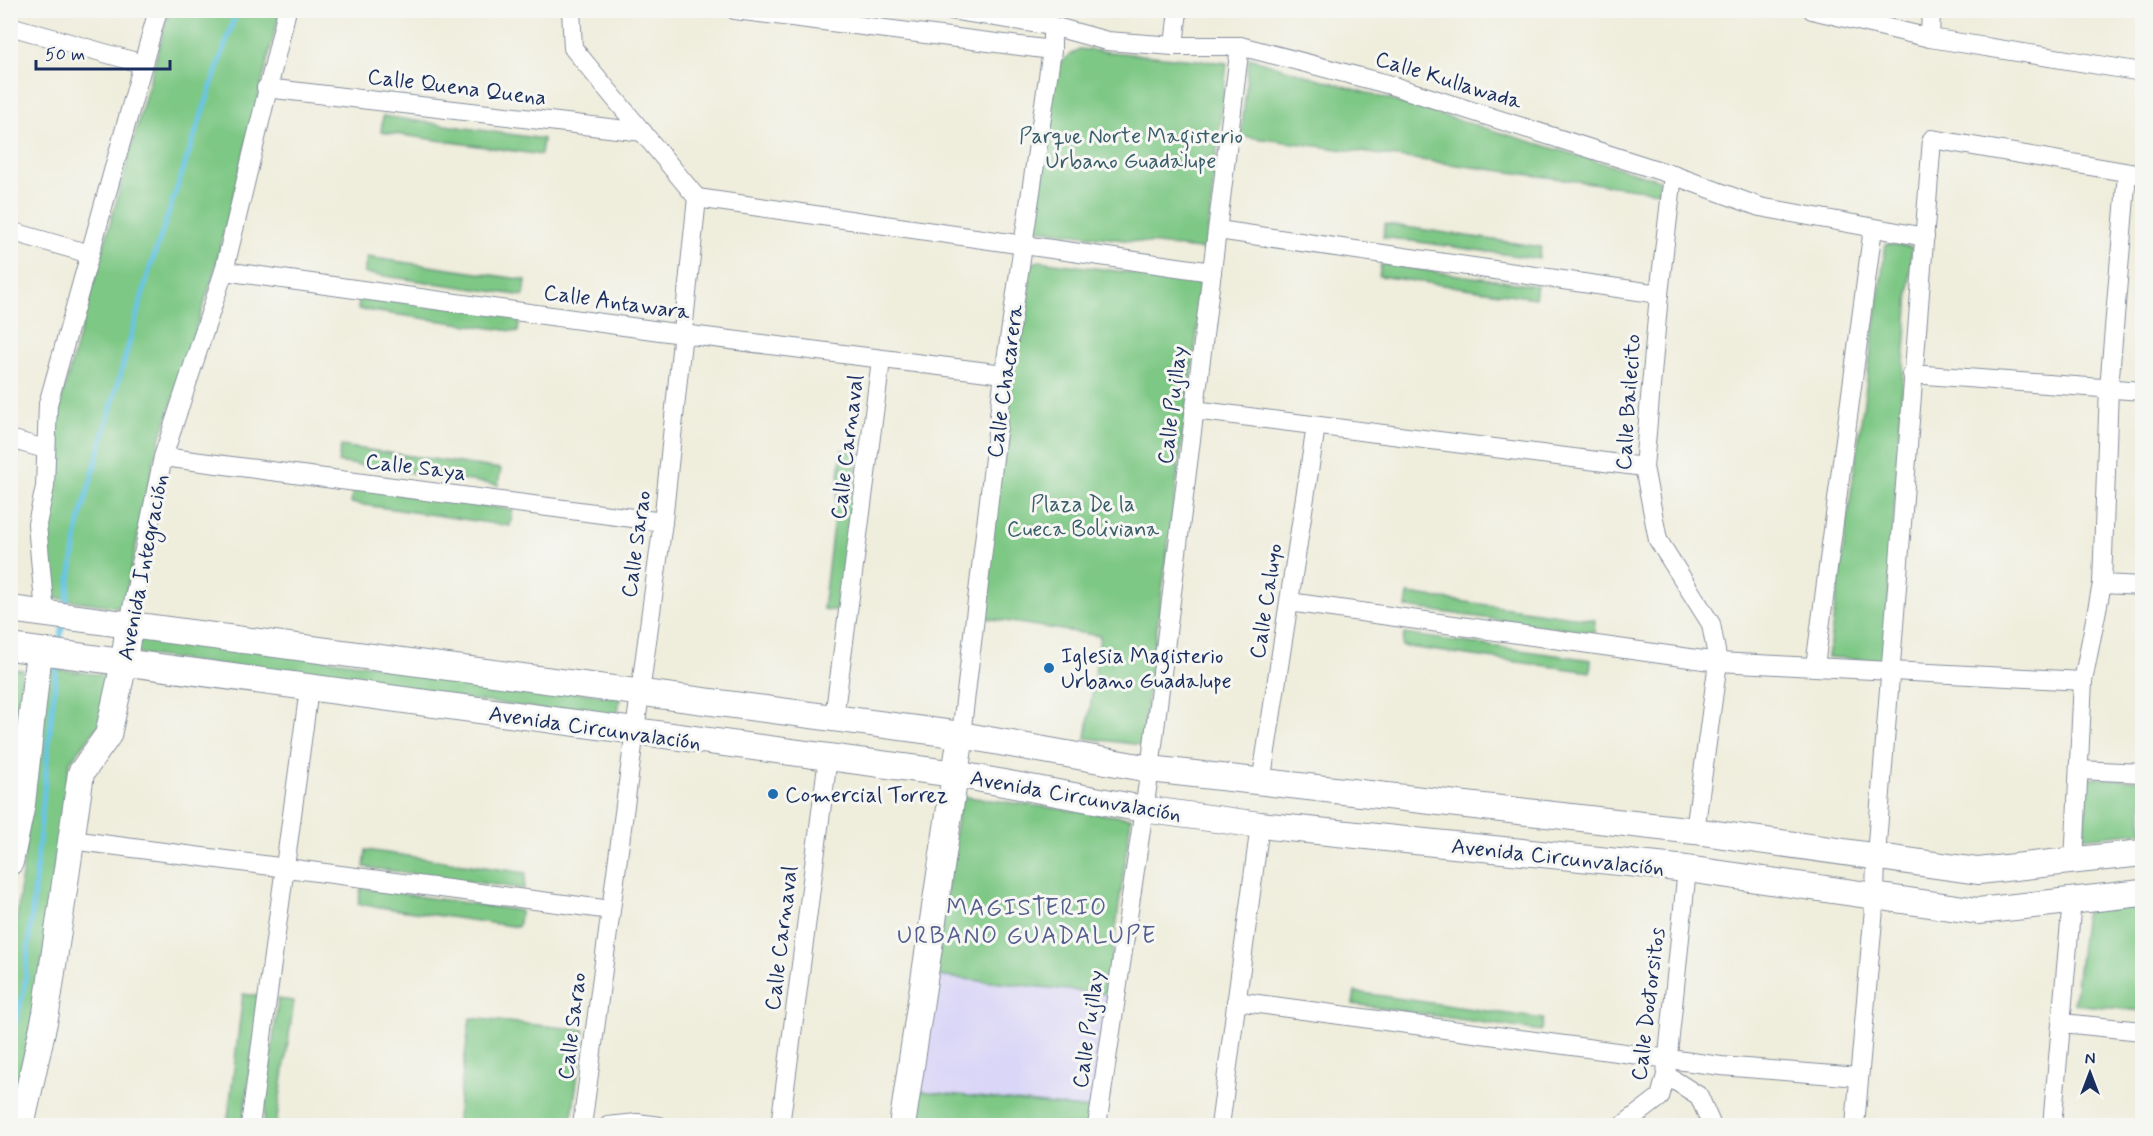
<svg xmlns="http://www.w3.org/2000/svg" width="2153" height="1136" viewBox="0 0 2153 1136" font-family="Mynerve,sans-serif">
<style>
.built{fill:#dad6f7}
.green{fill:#7ec885;stroke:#4c7c72;stroke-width:1.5}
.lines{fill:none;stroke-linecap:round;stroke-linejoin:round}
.stream{stroke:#68c5e6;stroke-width:5}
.street-casing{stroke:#858e9c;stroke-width:20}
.secondary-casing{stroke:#858e9c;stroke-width:28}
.street{stroke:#fff;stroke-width:18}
.secondary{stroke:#fff;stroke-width:26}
.poi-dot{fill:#1f6fb2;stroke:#f6f6f2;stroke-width:2}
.labels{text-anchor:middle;stroke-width:6;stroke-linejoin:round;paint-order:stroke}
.street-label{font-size:22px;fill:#1b2f5e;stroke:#f6f6f2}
.park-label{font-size:22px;fill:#395d6a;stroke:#f6f6f2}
.poi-label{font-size:22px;fill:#1b2f5e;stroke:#f6f6f2;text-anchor:start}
.neighbourhood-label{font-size:24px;letter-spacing:1.5px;fill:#545f8f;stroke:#f6f6f2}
</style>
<rect width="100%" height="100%" fill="#f6f6f2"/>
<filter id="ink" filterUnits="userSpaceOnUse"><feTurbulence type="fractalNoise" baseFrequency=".0167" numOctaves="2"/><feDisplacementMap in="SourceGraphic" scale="12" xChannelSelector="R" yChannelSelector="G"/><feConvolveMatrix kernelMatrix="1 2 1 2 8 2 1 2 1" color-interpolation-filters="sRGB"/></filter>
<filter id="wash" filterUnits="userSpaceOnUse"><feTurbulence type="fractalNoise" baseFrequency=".008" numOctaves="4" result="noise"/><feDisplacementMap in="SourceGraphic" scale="24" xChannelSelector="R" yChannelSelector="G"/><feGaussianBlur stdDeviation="1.35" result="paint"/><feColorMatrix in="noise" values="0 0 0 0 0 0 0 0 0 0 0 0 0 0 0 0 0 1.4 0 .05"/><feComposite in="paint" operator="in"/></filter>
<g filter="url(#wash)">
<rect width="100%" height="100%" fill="#efeddb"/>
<!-- built -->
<polygon class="built" points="935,976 1107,994 1091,1109 920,1091"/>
<!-- green -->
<g class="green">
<polygon points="169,11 280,11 213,276 155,455 123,608 49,597 48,517 54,493 54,426"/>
<polygon points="1079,49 1227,63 1206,250 1034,229 1055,66"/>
<polygon points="1249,58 1660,180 1658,192 1241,136"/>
<polygon points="383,116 543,139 541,155 381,132"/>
<polygon points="1385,224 1541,247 1539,259 1383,237"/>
<polygon points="1886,244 1912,247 1884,661 1828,657"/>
<polygon points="367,257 526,280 524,296 364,273"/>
<polygon points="1039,261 1195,281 1203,290 1141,745 1086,738 1100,636 980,617 1028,265"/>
<polygon points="1381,264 1537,286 1535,298 1379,276"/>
<polygon points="360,293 520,316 518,332 358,309"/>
<polygon points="341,446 501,469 498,485 338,462"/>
<polygon points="842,450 858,452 839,611 823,609"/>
<polygon points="353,487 513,510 510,526 351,503"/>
<polygon points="1408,594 1595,620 1594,633 1406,607"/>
<polygon points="1404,634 1591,660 1590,672 1402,646"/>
<polygon points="143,635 620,698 617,720 141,654 135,649 137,640"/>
<polygon points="46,668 111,676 104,692 99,725 70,762 37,997 11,1121 11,969"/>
<polygon points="11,669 23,670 11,762 10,669"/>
<polygon points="2087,778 2142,780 2142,832 2083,838"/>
<polygon points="960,796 1131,818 1107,994 935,976"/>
<polygon points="366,850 526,873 524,889 364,867"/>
<polygon points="361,888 521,911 518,927 358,904"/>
<polygon points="2142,906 2142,1011 2074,1004 2085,912"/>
<polygon points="1355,992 1543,1019 1541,1031 1353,1004"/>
<polygon points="243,994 259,996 243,1125 227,1126"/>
<polygon points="278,999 294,1001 276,1125 263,1125"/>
<polygon points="470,1018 584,1030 572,1117 554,1125 456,1125"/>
<polygon points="920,1091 1091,1109 1089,1125 915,1126"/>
</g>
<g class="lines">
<!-- stream -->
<g class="stream">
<polyline points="65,610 79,523 150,268 237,10"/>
<polyline points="59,646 63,623"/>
<polyline points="10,1043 24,991 57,661"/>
</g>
</g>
</g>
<g filter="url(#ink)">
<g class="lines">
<defs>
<g id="street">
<polyline points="571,10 573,48 697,198 663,522 582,1126"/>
<polyline points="735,10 1052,50"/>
<polyline points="951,10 1052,26 1107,41 1174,46 1240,46 1387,84 1673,175 1760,207 1925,237"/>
<polyline points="1812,10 1930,38 2142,72"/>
<polyline points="10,26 143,64"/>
<polyline points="1930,38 1931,10"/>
<polyline points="1174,46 1178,10"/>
<polyline points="266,88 643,132"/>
<polyline points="1673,175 1659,294 1644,467 1658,540 1711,624 1718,662 1695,831"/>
<polyline points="697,198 1212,272"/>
<polyline points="1218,230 1659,294"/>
<polyline points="10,231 90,254"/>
<polyline points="224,271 682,334 1004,374"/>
<polyline points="1912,374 2142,391"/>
<polyline points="1194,410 1644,467"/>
<polyline points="10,439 45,449"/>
<polyline points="163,457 663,522"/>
<polyline points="2102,584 2142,586"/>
<polyline points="1289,602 1718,662 2083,681"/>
<polyline points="45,614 37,524 45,487 48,404 158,10"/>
<polyline points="129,623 163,457 224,271 287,10"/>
<polyline points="1815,666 1873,228"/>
<polyline points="834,718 881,360"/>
<polyline points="961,735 1004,374 1052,50 1052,26"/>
<polyline points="2079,770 2142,773"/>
<polyline points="1261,783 1316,426"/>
<polyline points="71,840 611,910"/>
<polyline points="2074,862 2083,681 2102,584 2109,388 2127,173"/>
<polyline points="1236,1001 1721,1066 1859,1077"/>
<polyline points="2062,1023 2142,1031"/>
<polyline points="1666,1075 1699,1096 1712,1126"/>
<polyline points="250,1126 309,689"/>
<polyline points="608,1126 637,1123 660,1126"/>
<polyline points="780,1126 828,758"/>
<polyline points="1097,1126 1150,769 1240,46"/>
<polyline points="1220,1126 1260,825"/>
<polyline points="1622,1126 1660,1097 1666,1075 1687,869"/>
<polyline points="1855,1126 1875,897 1876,856 1932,139 2142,175"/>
<polyline points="2052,1126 2072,900"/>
</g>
<g id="secondary">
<polyline points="10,609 961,735 1150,769 1695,831 1978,871 2142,853"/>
<polyline points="10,647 955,774 1143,809 1260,825 1687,869 1978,911 2142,893"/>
<polyline points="10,862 22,804 39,651"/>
<polyline points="21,1126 46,1013 81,773 108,735 124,663 129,623"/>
<polyline points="902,1126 961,735"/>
</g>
</defs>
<!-- street casing -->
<use href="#street" class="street-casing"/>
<!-- secondary casing -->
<use href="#secondary" class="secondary-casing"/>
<!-- street -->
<use href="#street" class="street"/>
<!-- secondary -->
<use href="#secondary" class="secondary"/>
</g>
</g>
<!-- markers -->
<g class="poi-dot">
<circle cx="1049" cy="668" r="6"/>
<circle cx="773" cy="794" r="6"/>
</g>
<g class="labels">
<!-- street labels -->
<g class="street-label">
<text transform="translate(1449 79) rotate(17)" y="8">Calle Kullawada</text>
<text transform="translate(457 86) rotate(7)" y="8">Calle Quena Quena</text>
<text transform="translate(617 301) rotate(8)" y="8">Calle Antawara</text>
<text transform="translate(1004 381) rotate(-82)" y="8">Calle Chacarera</text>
<text transform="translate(1627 402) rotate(-86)" y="8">Calle Bailecito</text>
<text transform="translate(1171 405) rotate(-83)" y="8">Calle Pujllay</text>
<text transform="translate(846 447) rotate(-83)" y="8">Calle Carnaval</text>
<text transform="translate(416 466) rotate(7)" y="8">Calle Saya</text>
<text transform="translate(635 544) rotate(-82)" y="8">Calle Sarao</text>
<text transform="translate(142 567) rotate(-79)" y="8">Avenida Integración</text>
<text transform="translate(1265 601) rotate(-81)" y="8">Calle Caluyo</text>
<text transform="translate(595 727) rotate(8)" y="8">Avenida Circunvalación</text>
<text transform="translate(1076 795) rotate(10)" y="8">Avenida Circunvalación</text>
<text transform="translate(1558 856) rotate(6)" y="8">Avenida Circunvalación</text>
<text transform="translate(780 938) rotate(-83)" y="8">Calle Carnaval</text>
<text transform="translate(1647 1004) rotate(-83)" y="8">Calle Doctorsitos</text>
<text transform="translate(571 1026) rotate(-83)" y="8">Calle Sarao</text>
<text transform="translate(1087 1029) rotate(-82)" y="8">Calle Pujllay</text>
</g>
<!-- park labels -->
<g class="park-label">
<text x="1131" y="143">Parque Norte Magisterio<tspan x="1131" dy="25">Urbano Guadalupe</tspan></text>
<text x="1083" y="511">Plaza De la<tspan x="1083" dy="25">Cueca Boliviana</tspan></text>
</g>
<!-- poi labels -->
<g class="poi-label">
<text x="1061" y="663">Iglesia Magisterio<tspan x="1061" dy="25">Urbano Guadalupe</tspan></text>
<text x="785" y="802">Comercial Torrez</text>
</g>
<!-- neighbourhood labels -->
<g class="neighbourhood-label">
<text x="1027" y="915">MAGISTERIO<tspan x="1027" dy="28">URBANO GUADALUPE</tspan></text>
</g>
</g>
<!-- margin -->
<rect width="2153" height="1136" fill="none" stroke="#f6f6f2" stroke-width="36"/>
<!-- north arrow -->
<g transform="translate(2090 1073)" stroke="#f6f6f2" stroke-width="4.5" paint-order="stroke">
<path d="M0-4.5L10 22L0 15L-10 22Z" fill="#1b2f5e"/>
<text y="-9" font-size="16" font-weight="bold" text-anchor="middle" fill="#1b2f5e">N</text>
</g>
<!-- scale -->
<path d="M36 60v9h134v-9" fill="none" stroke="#1b2f5e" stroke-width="3"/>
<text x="45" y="60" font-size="18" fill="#1b2f5e" stroke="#f6f6f2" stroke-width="4.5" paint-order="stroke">50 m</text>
</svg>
